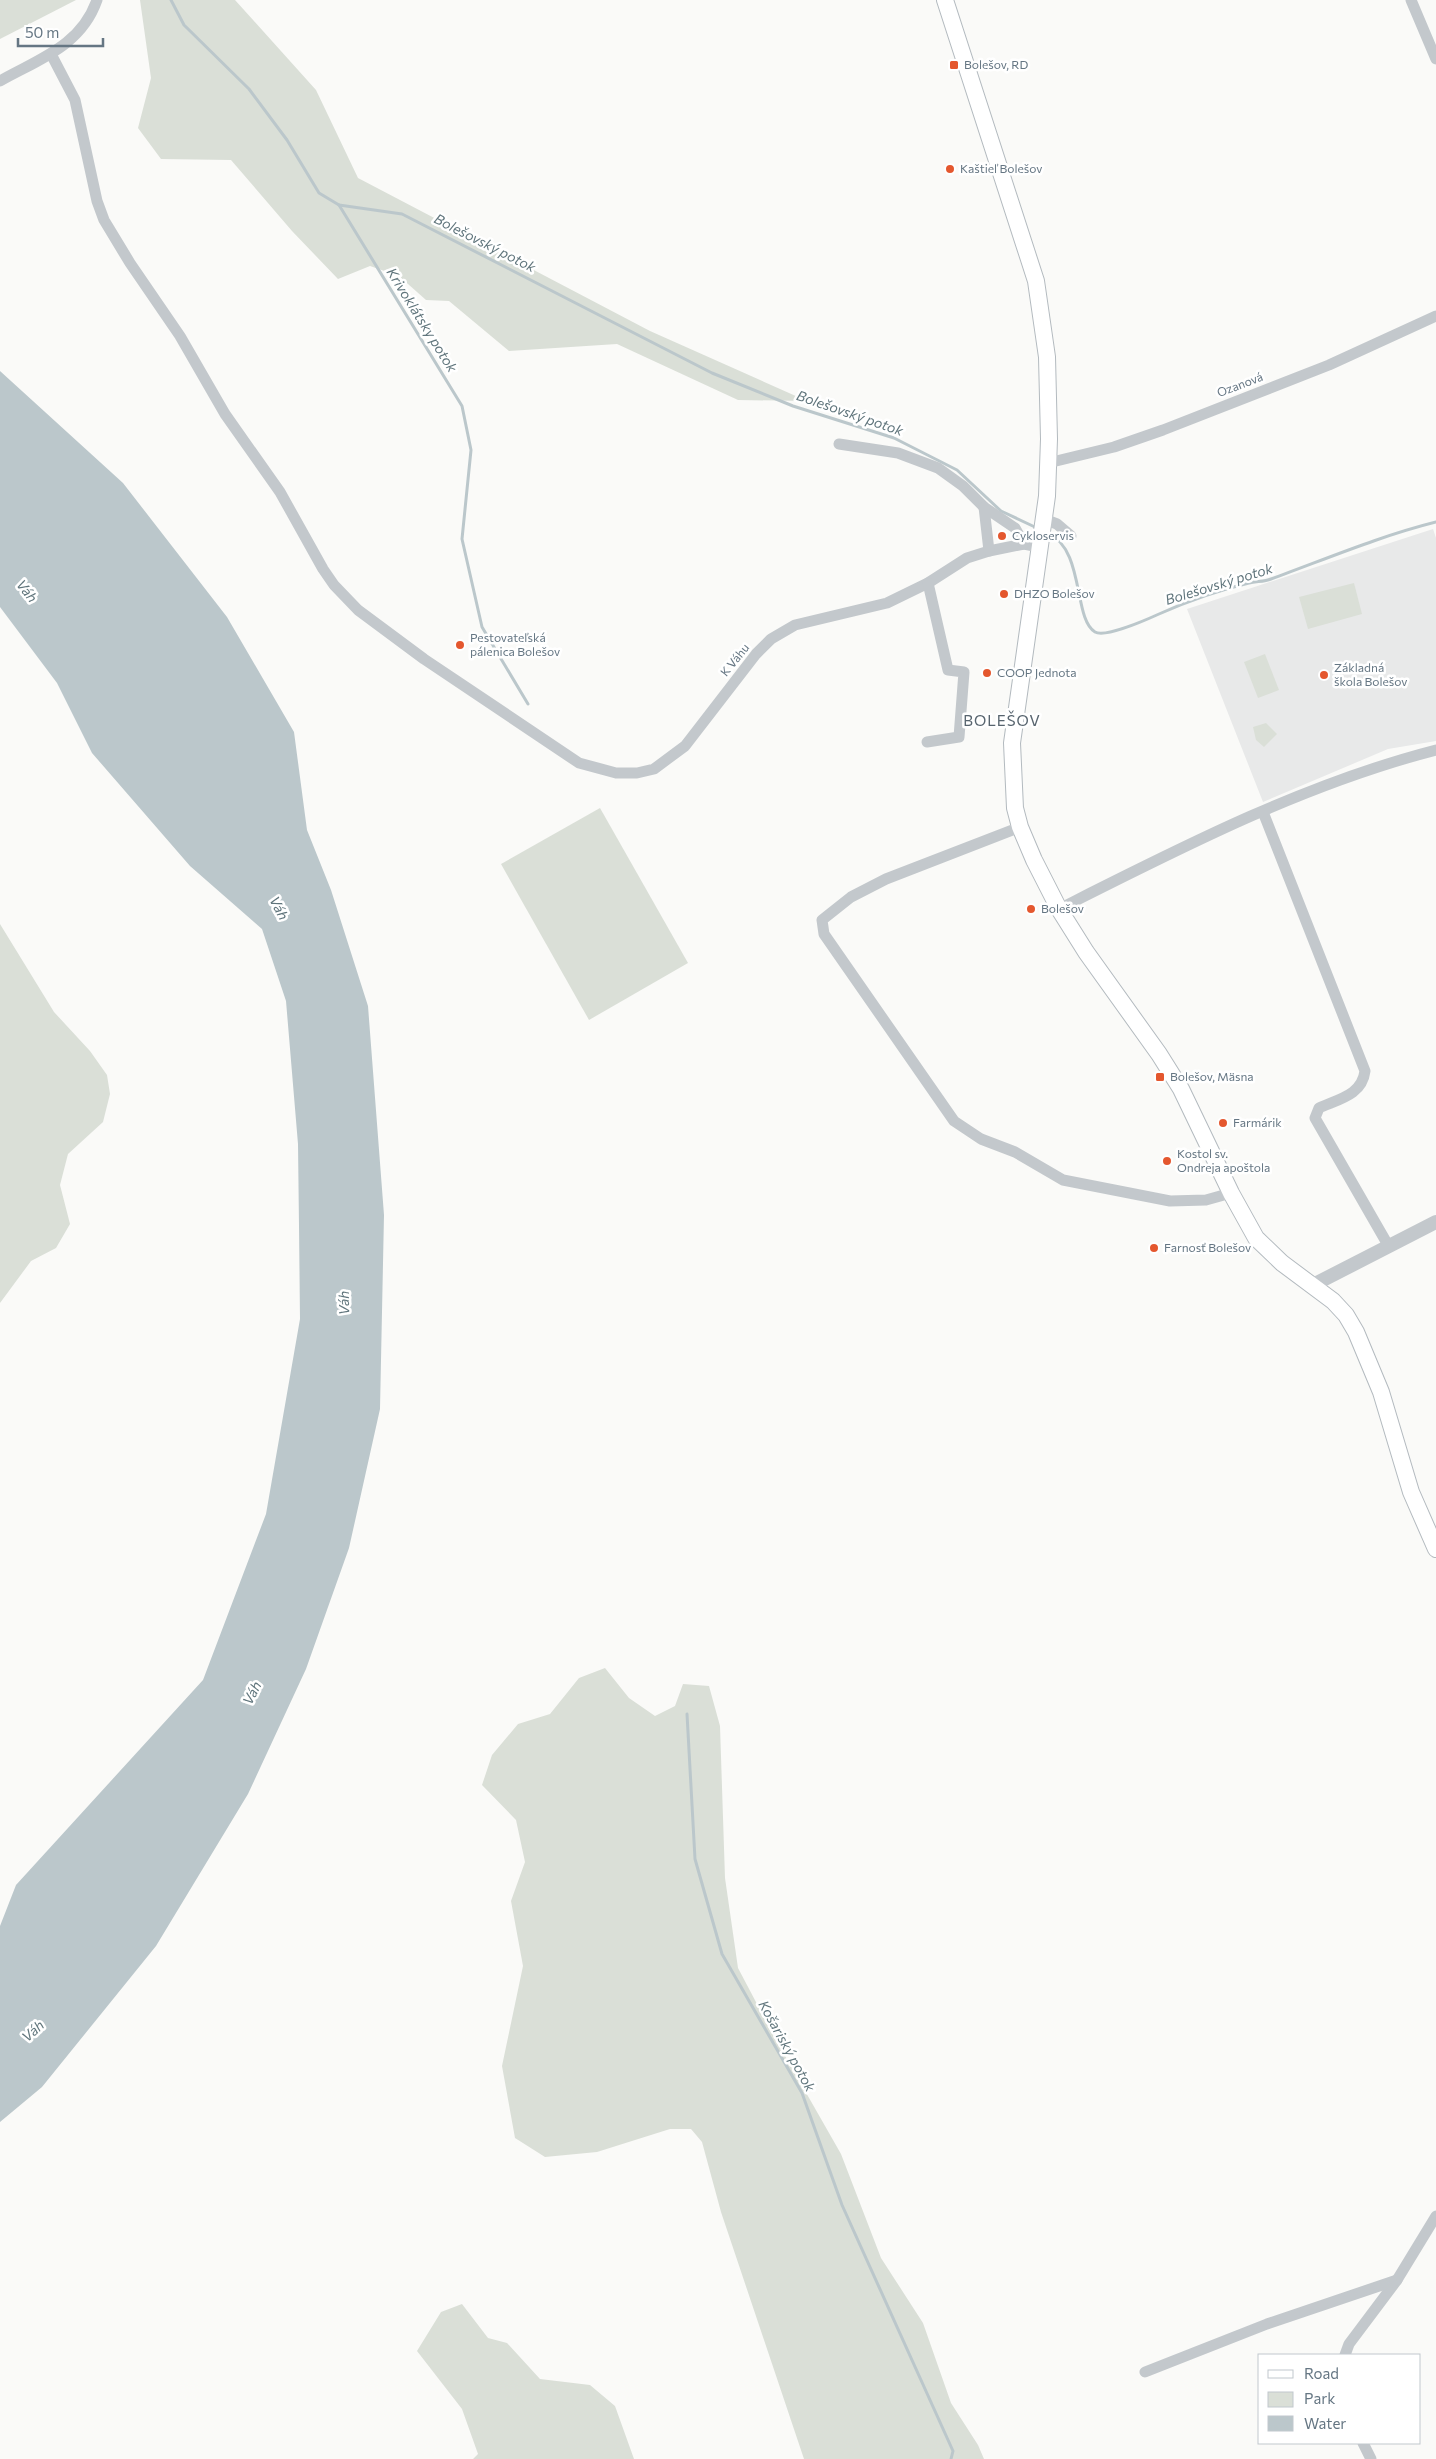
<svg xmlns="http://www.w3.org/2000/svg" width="1436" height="2459" viewBox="0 0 1436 2459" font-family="Commissioner,sans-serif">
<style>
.built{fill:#e8e9e9}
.green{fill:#dadfd7}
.water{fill:#bbc7cb}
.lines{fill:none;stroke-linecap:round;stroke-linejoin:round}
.stream{stroke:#bbc7cb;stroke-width:3}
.secondary-casing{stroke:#b3babf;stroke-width:18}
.minor{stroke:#c3c8cc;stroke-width:11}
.tertiary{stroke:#c3c8cc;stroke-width:14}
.secondary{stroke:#fff;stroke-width:16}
.poi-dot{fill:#e4572e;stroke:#fff;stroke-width:2}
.labels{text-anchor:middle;stroke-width:5;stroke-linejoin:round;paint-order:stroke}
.poi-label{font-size:12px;fill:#657683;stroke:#fff;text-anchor:start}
.street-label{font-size:12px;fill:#657683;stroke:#fff}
.water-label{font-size:14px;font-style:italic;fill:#60757c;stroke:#fff}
.quarter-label{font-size:15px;letter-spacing:1px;fill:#57646e;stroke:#fff}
</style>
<rect width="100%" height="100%" fill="#fafaf8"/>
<!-- built -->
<polygon class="built" points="1433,529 1436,538 1436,741 1388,749 1263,802 1187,609"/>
<!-- green -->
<g class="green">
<polygon points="0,0 76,0 0,39"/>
<polygon points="140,0 235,0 316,90 358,178 650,331 807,401 738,400 617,344 509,351 449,301 426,300 399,276 370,266 338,279 292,231 231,160 161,159 138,128 151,78"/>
<polygon points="1354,583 1362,614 1308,629 1299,597"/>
<polygon points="1265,654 1279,690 1258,698 1244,662"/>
<polygon points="1266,723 1277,734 1264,747 1256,740 1253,727"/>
<polygon points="600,808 688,963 589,1020 501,864"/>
<polygon points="0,924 54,1012 90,1051 107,1075 110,1094 103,1122 68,1154 60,1185 70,1224 56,1248 31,1261 0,1303"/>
<polygon points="605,1668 629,1698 655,1716 675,1706 683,1684 709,1686 720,1726 725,1878 738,1968 776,2040 841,2154 881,2258 923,2323 951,2403 978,2445 984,2459 804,2459 721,2212 702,2142 691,2129 670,2129 597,2152 545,2157 515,2138 502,2066 523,1966 511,1901 525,1862 516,1820 482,1785 492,1755 518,1724 550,1714 579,1678"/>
<polygon points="462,2304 488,2338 507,2343 540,2379 590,2385 615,2406 634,2459 473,2459 478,2454 462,2409 417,2351 441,2312"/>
</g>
<!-- water -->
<polygon class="water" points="0,371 123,483 227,617 294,732 307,830 331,890 368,1006 384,1215 380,1409 349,1548 306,1669 248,1794 156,1946 42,2087 0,2122 0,1926 16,1885 203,1680 266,1514 300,1319 299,1226 298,1144 286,1001 262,929 190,866 92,753 57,683 0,607"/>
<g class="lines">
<!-- stream -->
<g class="stream">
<polyline points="171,0 184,25 249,89 287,140 319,193 339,205 462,406 471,450 462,539 482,627 528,704"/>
<polyline points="339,205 402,214 712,373 793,406 894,438 957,470 1001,511 1037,528"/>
<path d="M1048,533C1085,550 1073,619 1095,632C1105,638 1148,619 1159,614C1188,601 1219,590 1249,583C1256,581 1264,582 1271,579C1326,559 1380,536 1436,522"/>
<polyline points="687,1714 695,1859 722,1954 802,2093 842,2205 953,2451 951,2459"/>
</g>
<defs>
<polyline id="secondary" points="945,0 1036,281 1047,357 1049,439 1047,496 1012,743 1015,808 1020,827 1034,860 1059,909 1086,952 1159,1054 1181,1089 1231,1193 1256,1238 1282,1263 1333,1301 1346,1315 1356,1332 1381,1392 1411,1492 1436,1549"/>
</defs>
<!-- secondary casing -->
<use href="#secondary" class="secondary-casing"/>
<!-- minor -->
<g class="minor">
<polyline points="1411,0 1436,59"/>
<polyline points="51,54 75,100 97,201 104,220 130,263 180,336 225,414 280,492 323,569 334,585 358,610 424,659 579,763 616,773 637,773 654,769 685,746 756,654 771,639 795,625 887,603 928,583 967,558 989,551 1024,544 1039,547"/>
<path d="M0,81C39,59 81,46 97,0"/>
<polyline points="839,444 898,453 938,468 963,486 984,507 1015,528 1024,544"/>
<polyline points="1048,463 1114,447 1163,430 1329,365 1436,316"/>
<polyline points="984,507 989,551"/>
<polyline points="1044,519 1057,524 1071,536"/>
<polyline points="927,742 959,737 964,672 948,670 928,583"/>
<path d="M1263,812L1365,1071C1362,1095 1339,1099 1319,1108L1315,1118L1388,1245"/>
<polyline points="1020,827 886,879 851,897 822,920 824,934 954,1121 981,1139 1015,1152 1063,1180 1170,1201 1206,1200 1231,1193"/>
<path d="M1059,909C1180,848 1304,784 1436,750"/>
<polyline points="1345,2355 1349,2344 1397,2280 1436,2216"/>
<polyline points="1145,2372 1267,2324 1397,2280"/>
<polyline points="1363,2443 1371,2459"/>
</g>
<!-- tertiary -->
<polyline class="tertiary" points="1313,1285 1436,1222"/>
<!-- secondary -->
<use href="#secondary" class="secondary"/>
</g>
<!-- markers -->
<g class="poi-dot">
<rect x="949" y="60" width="10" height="10" rx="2.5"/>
<circle cx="950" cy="169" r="5"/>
<circle cx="1002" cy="536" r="5"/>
<circle cx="1004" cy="594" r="5"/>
<circle cx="460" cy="645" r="5"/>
<circle cx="987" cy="673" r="5"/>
<circle cx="1324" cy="675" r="5"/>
<circle cx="1031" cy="909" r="5"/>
<rect x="1155" y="1072" width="10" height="10" rx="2.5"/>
<circle cx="1223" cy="1123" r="5"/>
<circle cx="1167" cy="1161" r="5"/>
<circle cx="1154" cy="1248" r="5"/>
</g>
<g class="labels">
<!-- poi labels -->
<g class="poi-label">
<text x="964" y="69">Bolešov, RD</text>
<text x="960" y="173">Kaštieľ Bolešov</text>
<text x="1012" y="540">Cykloservis</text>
<text x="1014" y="598">DHZO Bolešov</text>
<text x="470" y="642">Pestovateľská<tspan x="470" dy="14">pálenica Bolešov</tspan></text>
<text x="1334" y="672">Základná<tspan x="1334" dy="14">škola Bolešov</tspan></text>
<text x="997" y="677">COOP Jednota</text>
<text x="1041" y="913">Bolešov</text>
<text x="1170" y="1081">Bolešov, Mäsna</text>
<text x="1233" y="1127">Farmárik</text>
<text x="1177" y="1158">Kostol sv.<tspan x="1177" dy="14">Ondreja apoštola</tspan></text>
<text x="1164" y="1252">Farnosť Bolešov</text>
</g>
<!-- street labels -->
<g class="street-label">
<text transform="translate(1240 385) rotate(-21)" y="4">Ozanová</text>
<text transform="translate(735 660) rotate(-51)" y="4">K Váhu</text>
</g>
<!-- water labels -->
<g class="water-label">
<text transform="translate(485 243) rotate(27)" y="5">Bolešovský potok</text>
<text transform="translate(422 320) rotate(58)" y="5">Krivoklátsky potok</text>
<text transform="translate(850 413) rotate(19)" y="5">Bolešovský potok</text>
<text transform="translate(1219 584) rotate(-17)" y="5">Bolešovský potok</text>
<text transform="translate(27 591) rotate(52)" y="5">Váh</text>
<text transform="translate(279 908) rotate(63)" y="5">Váh</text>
<text transform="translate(344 1303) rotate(-91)" y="5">Váh</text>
<text transform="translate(252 1693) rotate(-63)" y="5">Váh</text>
<text transform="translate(33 2031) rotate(-42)" y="5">Váh</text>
<text transform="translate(787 2046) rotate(61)" y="5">Košariský potok</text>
</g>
<!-- quarter labels -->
<g class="quarter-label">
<text x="1002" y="726">BOLEŠOV</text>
</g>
</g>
<!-- legend -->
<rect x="1258" y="2354" width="162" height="90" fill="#ffffff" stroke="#c1c8cd"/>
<rect x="1268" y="2370" width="25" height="8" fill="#ffffff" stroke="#c1c8cd"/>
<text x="1304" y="2379" font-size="15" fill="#657683">Road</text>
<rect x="1268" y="2392" width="25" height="15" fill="#dadfd7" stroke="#c1c8cd"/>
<text x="1304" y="2404" font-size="15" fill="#657683">Park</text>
<rect x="1268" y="2416" width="25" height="15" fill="#bbc7cb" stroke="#c1c8cd"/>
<text x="1304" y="2429" font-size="15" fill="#657683">Water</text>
<!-- scale -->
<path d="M18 38v8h85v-8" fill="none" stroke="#657683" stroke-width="2.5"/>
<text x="25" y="38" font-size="15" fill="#657683" stroke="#ffffff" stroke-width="4" paint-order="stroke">50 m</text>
</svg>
